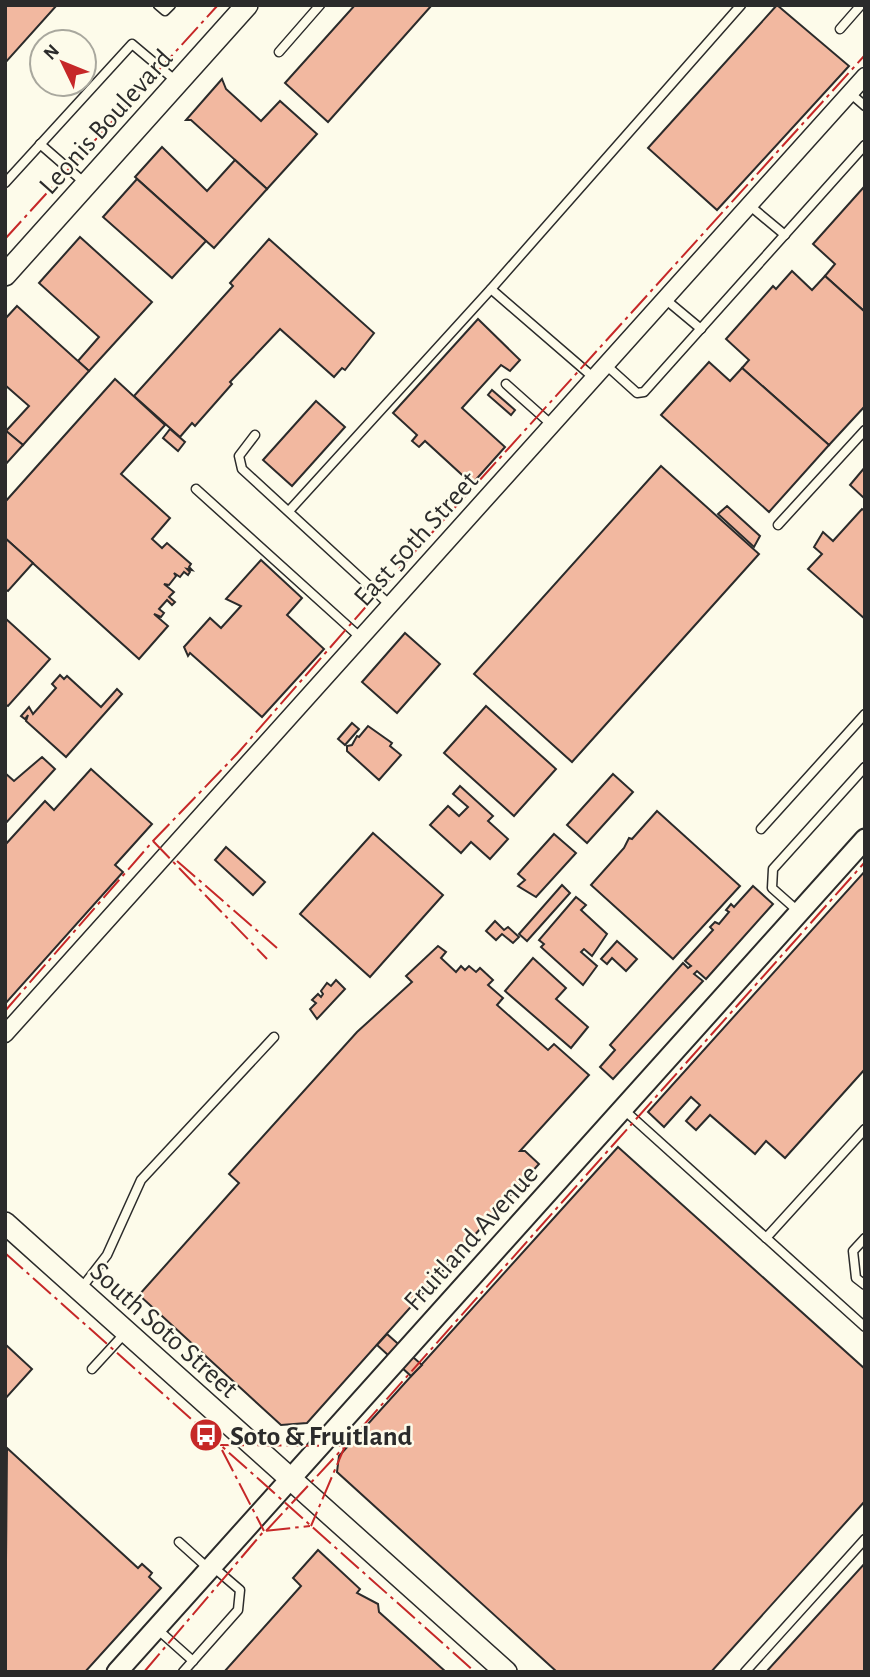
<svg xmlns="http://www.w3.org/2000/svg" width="870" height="1677" viewBox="0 0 870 1677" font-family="'Alegreya Sans',sans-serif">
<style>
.building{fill:#f2b8a0;stroke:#2b2b2b;stroke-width:2}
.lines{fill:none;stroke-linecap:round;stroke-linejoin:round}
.service-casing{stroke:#2b2b2b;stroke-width:11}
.minor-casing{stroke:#2b2b2b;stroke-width:19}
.tertiary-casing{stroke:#2b2b2b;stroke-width:23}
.secondary-casing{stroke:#2b2b2b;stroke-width:24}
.service{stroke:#fdfbea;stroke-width:8}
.minor{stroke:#fdfbea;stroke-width:16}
.tertiary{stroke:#fdfbea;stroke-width:19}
.secondary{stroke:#fdfbea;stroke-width:21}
.power{stroke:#c62828;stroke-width:2;stroke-dasharray:24 5 3.5 5;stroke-linecap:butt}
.labels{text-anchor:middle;stroke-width:5;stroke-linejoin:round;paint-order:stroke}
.street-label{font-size:28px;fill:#2b2b2b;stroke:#fdfbea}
.poi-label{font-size:28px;font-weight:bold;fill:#2b2b2b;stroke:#fdfbea;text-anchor:start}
</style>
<rect width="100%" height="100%" fill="#fdfbea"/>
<!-- building -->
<g class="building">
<polygon points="5,5 57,5 5,63"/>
<polygon points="355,5 432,5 328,122 285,83"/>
<polygon points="777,5 849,66 717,210 648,148"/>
<polygon points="222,79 226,89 261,121 280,101 317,134 267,189 191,120 186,120"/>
<polygon points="162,147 207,191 235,160 267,189 214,248 135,177"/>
<polygon points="137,179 206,241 172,278 103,217"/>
<polygon points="863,188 865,190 865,312 825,276 835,264 813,244"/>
<polygon points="80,237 152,302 89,371 78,361 99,337 39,283"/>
<polygon points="269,239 374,333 345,370 342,368 334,377 280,329 230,382 232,384 195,426 192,423 180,437 134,396 233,286 230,283"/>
<polygon points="792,271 812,290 825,276 865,312 865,406 829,445 742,368 749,360 726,339 773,286 776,289"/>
<polygon points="17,306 89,371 23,445 6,431 29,406 5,385 5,319"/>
<polygon points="478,319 520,360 510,371 501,365 462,408 505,447 472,484 425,441 419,447 412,441 417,435 393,413"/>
<polygon points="709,362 730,381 742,368 829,445 769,512 661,415"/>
<polygon points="115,379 165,425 121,474 170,518 152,539 162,548 167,543 191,564 189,567 192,570 187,569 190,572 188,575 184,572 180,577 174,573 176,576 169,585 164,584 174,592 169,597 175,602 172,605 167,600 159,609 164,613 161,617 154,614 168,626 139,659 5,538 5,502"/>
<polygon points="492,390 515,410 511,415 488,395"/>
<polygon points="316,401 345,427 292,486 263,460"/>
<polygon points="170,429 185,442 178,451 163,438"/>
<polygon points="5,430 23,445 5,465"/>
<polygon points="661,466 759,554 572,762 474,674"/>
<polygon points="865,467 865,499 850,485"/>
<polygon points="727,506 760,536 754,547 718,514"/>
<polygon points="862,509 865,511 865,619 808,569 822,554 814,547 823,532 833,541"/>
<polygon points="5,538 33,563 8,591 5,589"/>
<polygon points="261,560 302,598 287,615 324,649 262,717 190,653 188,656 184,647 210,618 221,628 241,606 226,599"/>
<polygon points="5,618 50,659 8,706 5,704"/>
<polygon points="405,633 440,664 397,713 362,682"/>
<polygon points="60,675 64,679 67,676 101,707 117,689 122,694 66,757 26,721 28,715 25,719 21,716 29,707 33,714 56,688 52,684"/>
<polygon points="486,706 556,769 514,816 444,753"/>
<polygon points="352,723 359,729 345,745 338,739"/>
<polygon points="368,726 392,743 390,746 401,755 379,780 347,751 347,746 352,745 357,736 359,737"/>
<polygon points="42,757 55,769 5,824 5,773 14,781"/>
<polygon points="91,769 152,824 115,865 123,872 5,1004 5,845 45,801 54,810"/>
<polygon points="613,774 633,792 587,843 567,825"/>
<polygon points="460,786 493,816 488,821 508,839 490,859 471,842 461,853 430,825 448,806 459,816 468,807 453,794"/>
<polygon points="657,811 740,886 673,959 591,885 624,848 629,838 632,839"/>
<polygon points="373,833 443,895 370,977 300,914"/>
<polygon points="554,834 576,853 536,897 518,886 525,880 518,874"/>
<polygon points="226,847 265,882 253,895 215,860"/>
<polygon points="865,871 865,1069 785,1158 766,1141 755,1154 710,1115 696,1130 686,1121 700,1105 691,1097 664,1127 648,1112"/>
<polygon points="562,885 570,893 527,941 519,934"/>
<polygon points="753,886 773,904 706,979 697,971 694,974 703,981 613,1079 600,1067 615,1050 610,1045 683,963 688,968 691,966 685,961 713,930 710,927 715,922 719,924 729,912 726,910 731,904 734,907"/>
<polygon points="576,897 586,905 581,910 607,934 592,956 584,949 581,952 597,966 583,985 541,947 544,944 539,940"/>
<polygon points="495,921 504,930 508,927 519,937 513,943 502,934 496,940 486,931"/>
<polygon points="617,941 637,959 626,971 612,958 607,964 601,959"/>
<polygon points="438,946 446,952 441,958 456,972 461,966 465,970 469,966 476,972 480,968 493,980 488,985 503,998 497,1005 548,1050 554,1044 589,1075 520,1151 525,1151 539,1164 472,1238 470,1236 457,1251 458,1254 307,1423 281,1425 139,1295 239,1183 229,1174 357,1032 412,982 406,976"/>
<polygon points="533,958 566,988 556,999 588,1027 571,1048 505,991"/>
<polygon points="336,980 345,989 317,1019 310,1009 316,1003 312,1000 318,994 321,997 323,994 321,991 327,983 331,986"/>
<polygon points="618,1147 865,1369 865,1501 711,1672 557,1672 337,1472 339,1456"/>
<polygon points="387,1334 422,1365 411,1376 377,1345"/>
<polygon points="5,1344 32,1369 5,1399"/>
<polygon points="7,1448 138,1568 142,1564 152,1573 149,1577 161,1588 85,1672 5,1672"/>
<polygon points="318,1550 360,1589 357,1593 378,1604 379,1612 446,1672 224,1672 301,1586 293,1578"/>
<polygon points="865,1563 865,1672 766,1672"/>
</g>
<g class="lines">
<defs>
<g id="service">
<polyline points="158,5 165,11 171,5"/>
<polyline points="840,29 861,5"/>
<polyline points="279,52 320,5"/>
<polyline points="850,93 865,106"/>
<polyline points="40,144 86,184"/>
<polyline points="5,183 132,44 176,81"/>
<polyline points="749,205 785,235"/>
<polyline points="491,289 594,378"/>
<polyline points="665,299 701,329"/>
<polyline points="606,365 637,393 644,392 865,145"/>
<polyline points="506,384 552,425"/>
<polyline points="255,435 239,456 242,469 390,605"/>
<polyline points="196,489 361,638"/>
<polyline points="289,511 491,289 741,5"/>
<polyline points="778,525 865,430"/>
<polyline points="761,829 865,714"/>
<polyline points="799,912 772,888 773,869 865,767"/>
<polyline points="623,1109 865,1327"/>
<polyline points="766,1238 865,1129"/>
<polyline points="865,1238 853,1251 856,1278 865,1285"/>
<polyline points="80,1290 107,1255 141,1180 274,1037"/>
<polyline points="92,1369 126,1332"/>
<polyline points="179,1542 209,1569"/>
<polyline points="156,1628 193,1661"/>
<polyline points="183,1672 238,1610 240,1590 212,1566"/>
<polyline points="745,1672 865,1539"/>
</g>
<polyline id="minor" points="5,1034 865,76"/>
<polyline id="tertiary" points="117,1672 865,839"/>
<g id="secondary">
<polyline points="5,275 247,5"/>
<polyline points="5,1223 506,1672"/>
</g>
</defs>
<!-- service casing -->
<use href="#service" class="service-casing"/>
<!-- minor casing -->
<use href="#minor" class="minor-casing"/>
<!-- tertiary casing -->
<use href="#tertiary" class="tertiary-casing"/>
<!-- secondary casing -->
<use href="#secondary" class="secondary-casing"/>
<!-- service -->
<use href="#service" class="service"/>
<!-- minor -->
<use href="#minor" class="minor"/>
<!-- tertiary -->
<use href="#tertiary" class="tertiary"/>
<!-- secondary -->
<use href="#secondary" class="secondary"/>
<!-- power -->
<g class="power">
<polyline points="5,239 218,5"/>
<polyline points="153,841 267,959"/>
<polyline points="177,861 277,948"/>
<polyline points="5,1011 153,841 237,754 391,578 865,55"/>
<polyline points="5,1253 475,1672"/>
<polyline points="220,1445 345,1446 865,862"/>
<polyline points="222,1450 264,1531"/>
<polyline points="266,1531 345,1446 311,1526"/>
<polyline points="144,1672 264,1531 310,1526"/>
</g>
</g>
<!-- icons -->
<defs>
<symbol id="bus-disc" viewBox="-11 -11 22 22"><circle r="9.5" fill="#c62828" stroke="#fdfbea"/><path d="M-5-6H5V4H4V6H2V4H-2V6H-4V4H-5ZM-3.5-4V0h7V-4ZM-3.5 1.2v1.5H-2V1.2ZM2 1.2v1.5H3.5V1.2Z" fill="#fff"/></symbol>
</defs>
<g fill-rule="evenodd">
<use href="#bus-disc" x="187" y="1416" width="38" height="38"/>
</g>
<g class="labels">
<!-- street labels -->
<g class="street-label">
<text transform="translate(105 121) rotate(-48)" y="10">Leonis Boulevard</text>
<text transform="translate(415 538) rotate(-48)" y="10">East 50th Street</text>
<text transform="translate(470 1237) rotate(-48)" y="10">Fruitland Avenue</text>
<text transform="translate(165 1329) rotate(42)" y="10">South Soto Street</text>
</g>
<!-- poi labels -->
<g class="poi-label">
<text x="230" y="1445">Soto &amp; Fruitland</text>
</g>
</g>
<!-- border -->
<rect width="870" height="1677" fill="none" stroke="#2b2b2b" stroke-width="14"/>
<!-- north arrow -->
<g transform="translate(63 63) rotate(313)"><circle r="33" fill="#fdfbea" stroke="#a9a89e" stroke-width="2"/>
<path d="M0-5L12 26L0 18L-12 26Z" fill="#c62828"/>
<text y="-10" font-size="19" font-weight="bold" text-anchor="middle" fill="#2b2b2b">N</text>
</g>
</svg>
